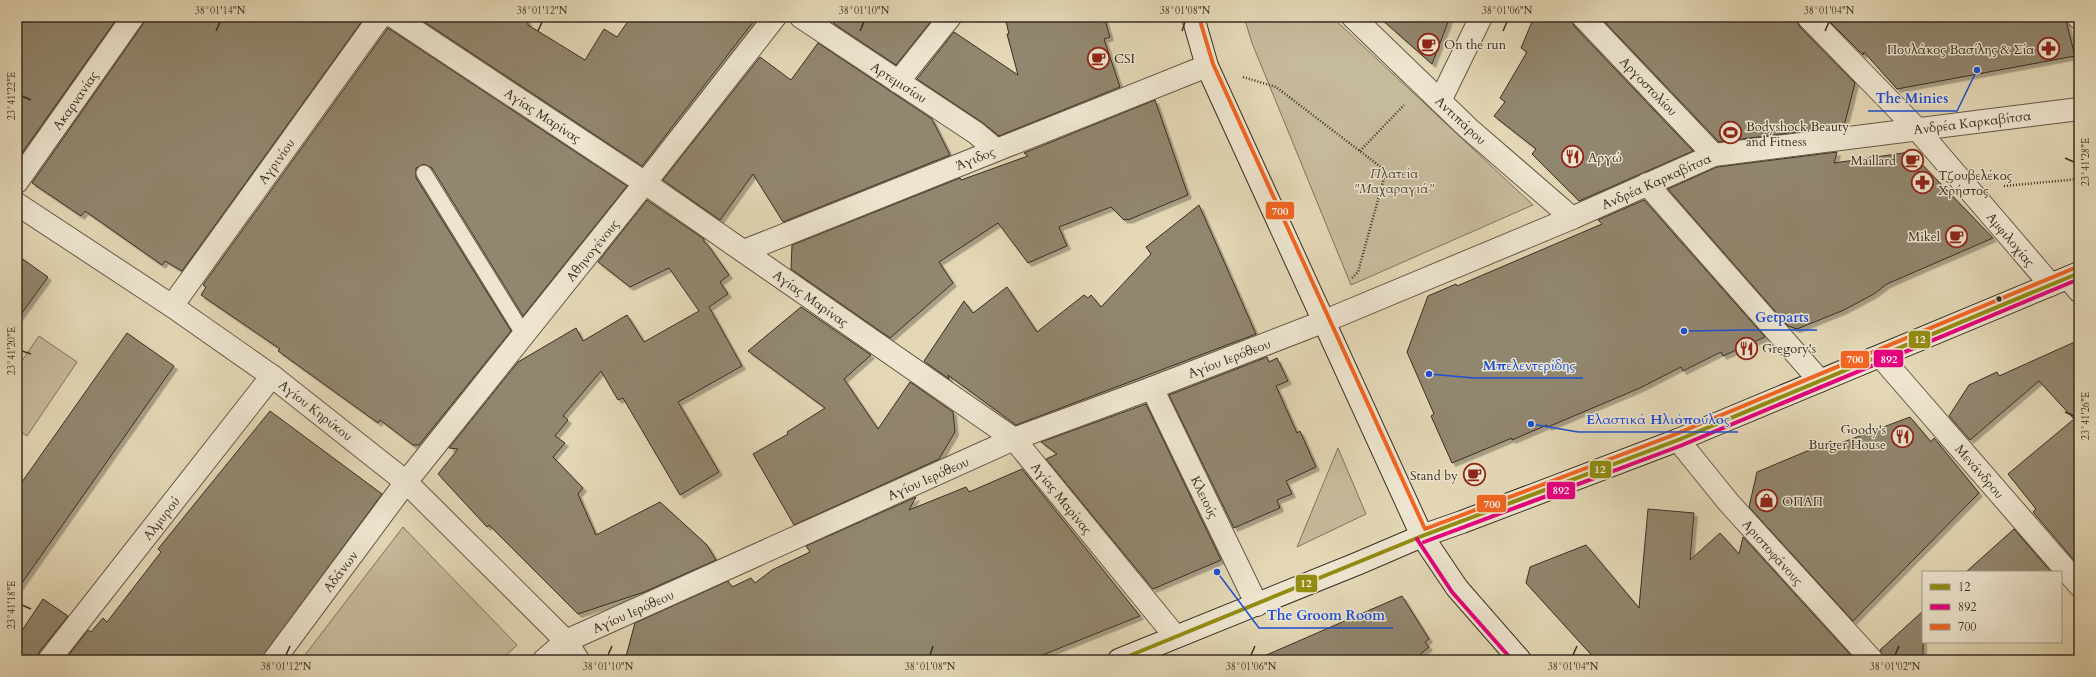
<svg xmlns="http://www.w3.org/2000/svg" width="2096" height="677" viewBox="0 0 2096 677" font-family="Cardo,serif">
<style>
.green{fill:#c6ba9c;stroke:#7f745f}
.building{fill:#91866e;stroke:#382e22;filter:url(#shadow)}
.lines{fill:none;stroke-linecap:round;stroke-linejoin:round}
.lane-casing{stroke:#635847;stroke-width:17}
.street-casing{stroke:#635847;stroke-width:24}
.secondary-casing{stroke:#382e22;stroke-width:24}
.path{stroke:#382e22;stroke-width:2.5;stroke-dasharray:1 2;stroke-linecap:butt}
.lane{stroke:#ede5cf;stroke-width:15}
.street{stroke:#ede5cf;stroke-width:22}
.secondary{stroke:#ede5cf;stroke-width:22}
.bus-1-casing{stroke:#ede5cf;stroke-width:7}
.bus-2-casing{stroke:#ede5cf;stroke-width:7}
.bus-3-casing{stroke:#ede5cf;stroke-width:7}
.bus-1{stroke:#928c13;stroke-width:4}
.bus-2{stroke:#e5007d;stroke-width:4}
.bus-3{stroke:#f26522;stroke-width:4}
.ticks{fill:none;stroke:#382e22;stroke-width:1.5}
.bus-dot{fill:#382e22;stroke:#ede5cf;stroke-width:1.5}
.labels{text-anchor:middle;stroke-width:3;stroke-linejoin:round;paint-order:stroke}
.poi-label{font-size:13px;fill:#382e22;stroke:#ede5cf;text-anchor:start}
.street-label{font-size:13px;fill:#382e22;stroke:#ede5cf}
.park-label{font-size:13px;font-style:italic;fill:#544a3a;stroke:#ede5cf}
.leader{fill:none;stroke:#1d4ed8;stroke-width:1.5}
.callout-dot{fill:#1d4ed8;stroke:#ede5cf;stroke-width:1.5}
.callout-label{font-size:14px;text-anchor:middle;font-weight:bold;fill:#1d4ed8;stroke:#ede5cf;stroke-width:3;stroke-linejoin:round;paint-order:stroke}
.line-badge{stroke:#ede5cf;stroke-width:1.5}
.badge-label{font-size:11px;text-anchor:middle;font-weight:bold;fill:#fff}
.neatline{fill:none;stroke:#382e22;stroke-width:1.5}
.ticks-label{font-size:10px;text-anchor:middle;fill:#382e22}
</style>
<defs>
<filter id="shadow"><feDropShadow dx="3.5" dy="3.5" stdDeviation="0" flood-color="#0004"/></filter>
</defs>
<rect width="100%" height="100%" fill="#e3d7b5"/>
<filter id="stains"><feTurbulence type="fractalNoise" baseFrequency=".005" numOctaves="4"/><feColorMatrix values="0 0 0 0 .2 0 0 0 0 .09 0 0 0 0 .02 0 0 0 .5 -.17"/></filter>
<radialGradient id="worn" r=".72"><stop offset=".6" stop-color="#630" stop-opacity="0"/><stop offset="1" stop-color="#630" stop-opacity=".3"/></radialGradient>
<!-- green -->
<g class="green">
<polygon points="1244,17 1332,17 1533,205 1351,285 1252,43"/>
<polygon points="39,336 77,362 27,436 17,429 17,368"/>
<polygon points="1338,448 1366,514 1297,547"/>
<polygon points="403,527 517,645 501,660 301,660"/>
</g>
<!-- building -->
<g class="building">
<polygon points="17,17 21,17 29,23 32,17 118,17 17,160"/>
<polygon points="145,17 365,17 182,271 165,261 162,265 85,211 81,216 32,183 143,24"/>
<polygon points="417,17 527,17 528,25 585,60 604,29 617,37 631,17 757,17 642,166"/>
<polygon points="837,17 928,17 932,20 896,65 833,23"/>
<polygon points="1005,17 1104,17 1110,37 1104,39 1120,87 999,136 983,123 917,79 954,32 1018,75 1007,34 1009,34"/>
<polygon points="1379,17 1450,17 1432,64"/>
<polygon points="1534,17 1571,17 1574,26 1693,151 1579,201 1532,154 1536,149 1494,116 1505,102 1500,98 1527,52 1521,48"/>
<polygon points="1600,17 1796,17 1799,26 1855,83 1844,126 1719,142"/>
<polygon points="1825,17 2065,17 2075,56 1897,89 1864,52 1863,55"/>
<polygon points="388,28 627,186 523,316 432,168 424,164 416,168 416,178 511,331 419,445 413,445 380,420 378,423 278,351 280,349 201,295 206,287 203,285"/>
<polygon points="818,43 932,119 950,155 783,222 753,174 720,220 663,180 760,57 791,80"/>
<polygon points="1155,100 1188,195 1128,220 1127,219 1124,220 1111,207 1059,227 1067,246 1028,263 998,223 939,262 953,283 890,338 791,269 792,245 960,178 961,180 1028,156 1024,153"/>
<polygon points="1837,152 1834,163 1910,152 1993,238 1887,284 1874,294 1844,310 1797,329 1788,326 1668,189 1717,167"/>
<polygon points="647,200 704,239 704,242 708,245 729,275 720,282 728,294 709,307 742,366 678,402 719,472 680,495 623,398 618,400 601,371 563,416 568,420 555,436 565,443 553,457 583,488 578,494 596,535 660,502 707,545 716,560 644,592 578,614 489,525 487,527 438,474 458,449 449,448 518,362 576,328 583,341 627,315 644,342 699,311 669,268 630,287 598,262"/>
<polygon points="1644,200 1765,337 1723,356 1721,352 1683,371 1681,367 1640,388 1548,427 1547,425 1512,440 1512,438 1452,463 1431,416 1434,414 1407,352 1428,296 1456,284 1457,286 1602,224 1598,220"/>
<polygon points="1199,205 1256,334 1016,425 948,375 949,379 924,361 964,301 973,313 1007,287 1037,332 1084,295 1088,298 1091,295 1101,307 1151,254 1146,247"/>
<polygon points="17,255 48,277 17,320"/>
<polygon points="801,307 871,355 844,379 878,429 910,382 953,412 955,432 939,459 794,525 753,454 788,434 787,432 825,408 748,351"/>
<polygon points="127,333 174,366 17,590 17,489"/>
<polygon points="2079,340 2079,566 2033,512 2036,509 2008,474 2074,419 2039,381 1970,440 1949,416 1969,385 1997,372 1999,376"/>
<polygon points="1267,357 1269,362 1277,358 1288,381 1276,386 1297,433 1300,431 1316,467 1286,481 1292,494 1277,500 1280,508 1234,528 1169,395"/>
<polygon points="1146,404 1221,560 1153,589 1046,459 1057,454 1041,442"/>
<polygon points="270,411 382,494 260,660 65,660 88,630 91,632 103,618 107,622 161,552 158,549"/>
<polygon points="1910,417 1931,442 1934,438 1979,493 1853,621 1749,507 1757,472 1831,441 1833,446"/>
<polygon points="1022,469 1140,616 1030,660 625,660 635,623 728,581 732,587 751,578 755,583 772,570 810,552 806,546 916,497 909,510 966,487 969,492"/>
<polygon points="1648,509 1694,513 1690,560 1720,533 1739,554 1743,537 1855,660 1596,660 1526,583 1530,567 1586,545 1639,608"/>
<polygon points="2014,529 2051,572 1966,572"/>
<polygon points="1402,596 1429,639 1425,642 1429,647 1413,660 1255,660"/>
<polygon points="43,599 68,616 39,652 37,660 17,660 17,638"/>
<polygon points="1923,611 1923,660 1884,660 1880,650"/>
</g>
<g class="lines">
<defs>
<polyline id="lane" points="424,173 524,335"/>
<g id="street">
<polyline points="394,17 645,183 1014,439 1175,636"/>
<polyline points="801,17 976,133 995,149"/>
<polyline points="1353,17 1468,128 1572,218"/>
<polyline points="1583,17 1714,155"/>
<polyline points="1808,17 1917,129 2051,285"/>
<polyline points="2078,17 2079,18"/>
<polyline points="898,82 950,17"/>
<polyline points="1440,101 1481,17"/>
<polyline points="17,182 133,17"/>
<polyline points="1647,184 1820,381"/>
<polyline points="17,204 172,306 272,376 406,482 566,641 578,660"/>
<polyline points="744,251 1207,66"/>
<polyline points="2068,278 2079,291"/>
<polyline points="172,306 380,17"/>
<polyline points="1881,357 2079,585"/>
<polyline points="1152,388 1257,605"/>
<polyline points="1678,440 1729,503 1872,660"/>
<polyline points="49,660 272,376"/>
<polyline points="274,660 406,482 645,183 775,17"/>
<polyline points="544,660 566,641 1014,439 1152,388 1325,321 1572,218 1714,155 2079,109"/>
</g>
<g id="secondary">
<polyline points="1193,17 1207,66 1422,536 1457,588 1520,660"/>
<polyline points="1119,660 1359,563 1422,536 1462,522 1678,440 2079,273"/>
</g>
</defs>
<!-- lane casing -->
<use href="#lane" class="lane-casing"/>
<!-- street casing -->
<use href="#street" class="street-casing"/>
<!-- secondary casing -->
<use href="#secondary" class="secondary-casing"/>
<!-- path -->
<g class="path">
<polyline points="1243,77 1276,87 1386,171 1358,272 1351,279"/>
<polyline points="1360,151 1404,105"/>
<polyline points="2004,186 2079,179"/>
</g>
<!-- lane -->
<use href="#lane" class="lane"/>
<!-- street -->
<use href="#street" class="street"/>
<!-- secondary -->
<use href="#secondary" class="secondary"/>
<defs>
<polyline id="bus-1" points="1119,660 1422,536 1678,440 2079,273"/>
<g id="bus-2">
<polyline points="1417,539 1452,592 1512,660"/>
<polyline points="1424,542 1680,446 2079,279"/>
</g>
<polyline id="bus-3" points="1199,17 1213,64 1425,529 1676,434 2077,267"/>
</defs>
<!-- bus-1 casing -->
<use href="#bus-1" class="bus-1-casing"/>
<!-- bus-2 casing -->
<use href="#bus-2" class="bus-2-casing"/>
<!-- bus-3 casing -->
<use href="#bus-3" class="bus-3-casing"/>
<!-- bus-1 -->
<use href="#bus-1" class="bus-1"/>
<!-- bus-2 -->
<use href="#bus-2" class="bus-2"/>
<!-- bus-3 -->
<use href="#bus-3" class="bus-3"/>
</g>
<!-- ticks -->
<path class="ticks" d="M216,31L220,22M538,31L542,22M860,31L864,22M1182,31L1185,22M1503,31L1507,22M1825,31L1829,22M22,96L31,100M2065,158L2074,162M22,351L31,354M2065,412L2074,416M22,605L31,609M286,655L290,646M608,655L612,646M930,655L933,646M1251,655L1255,646M1573,655L1577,646M1895,655L1899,646"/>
<!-- icons -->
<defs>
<symbol id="cafe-ring" viewBox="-11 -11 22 22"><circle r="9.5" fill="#ede5cf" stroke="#8f2418" stroke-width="1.5"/><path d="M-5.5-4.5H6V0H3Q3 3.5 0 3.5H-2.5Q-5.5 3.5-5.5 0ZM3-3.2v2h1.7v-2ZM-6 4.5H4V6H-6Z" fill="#8f2418"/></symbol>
<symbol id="pharmacy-ring" viewBox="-11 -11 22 22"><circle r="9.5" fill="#ede5cf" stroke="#8f2418" stroke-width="1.5"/><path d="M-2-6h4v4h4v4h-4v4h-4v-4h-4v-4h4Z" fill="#8f2418"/></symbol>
<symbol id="stadium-ring" viewBox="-11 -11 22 22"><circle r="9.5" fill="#ede5cf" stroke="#8f2418" stroke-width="1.5"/><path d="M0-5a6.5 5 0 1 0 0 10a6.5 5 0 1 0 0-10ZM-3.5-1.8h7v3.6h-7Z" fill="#8f2418"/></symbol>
<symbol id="restaurant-ring" viewBox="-11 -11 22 22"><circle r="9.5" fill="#ede5cf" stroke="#8f2418" stroke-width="1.5"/><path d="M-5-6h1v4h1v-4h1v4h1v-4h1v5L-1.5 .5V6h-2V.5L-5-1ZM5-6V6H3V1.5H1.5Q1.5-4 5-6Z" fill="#8f2418"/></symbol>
<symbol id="shop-ring" viewBox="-11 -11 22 22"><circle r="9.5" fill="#ede5cf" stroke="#8f2418" stroke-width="1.5"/><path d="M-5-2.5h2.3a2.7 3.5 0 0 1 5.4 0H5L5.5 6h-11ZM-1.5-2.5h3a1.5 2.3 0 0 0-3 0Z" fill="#8f2418"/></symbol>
</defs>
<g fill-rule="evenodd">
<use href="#cafe-ring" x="1416" y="32" width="25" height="25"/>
<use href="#pharmacy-ring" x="2036" y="36" width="25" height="25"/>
<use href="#cafe-ring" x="1086" y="46" width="25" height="25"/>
<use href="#stadium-ring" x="1718" y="120" width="25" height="25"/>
<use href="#restaurant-ring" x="1560" y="144" width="25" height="25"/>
<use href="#cafe-ring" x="1900" y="148" width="25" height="25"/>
<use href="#pharmacy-ring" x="1910" y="170" width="25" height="25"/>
<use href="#cafe-ring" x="1944" y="224" width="25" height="25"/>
<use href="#restaurant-ring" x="1734" y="336" width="25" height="25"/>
<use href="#restaurant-ring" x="1890" y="424" width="25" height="25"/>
<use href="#cafe-ring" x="1462" y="462" width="25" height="25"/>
<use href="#shop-ring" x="1754" y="488" width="25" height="25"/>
</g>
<!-- markers -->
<circle class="bus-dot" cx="1999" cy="299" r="3.5"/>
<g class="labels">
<!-- poi labels -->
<g class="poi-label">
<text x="1444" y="49">On the run</text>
<text x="2034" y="54" text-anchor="end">Πουλάκος Βασίλης &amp; Σία</text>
<text x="1114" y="63">CSI</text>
<text x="1746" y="131">Bodyshock Beauty<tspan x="1746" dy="15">and Fitness</tspan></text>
<text x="1588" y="162">Αργώ</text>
<text x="1896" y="165" text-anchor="end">Maillard</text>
<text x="1938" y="180">Τζουβελέκος<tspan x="1938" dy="15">Χρήστος</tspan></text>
<text x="1940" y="241" text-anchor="end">Mikel</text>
<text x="1762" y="353">Gregory's</text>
<text x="1886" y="434" text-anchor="end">Goody's<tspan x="1886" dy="15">Burger House</tspan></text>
<text x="1458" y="480" text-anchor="end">Stand by</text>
<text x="1782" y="506">ΟΠΑΠ</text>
</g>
<!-- street labels -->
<g class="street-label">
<text transform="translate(899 82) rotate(33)" y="5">Αρτεμισίου</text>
<text transform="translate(1649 86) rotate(46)" y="5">Αργοστολίου</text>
<text transform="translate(75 100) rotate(-55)" y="5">Ακαρνανίας</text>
<text transform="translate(543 115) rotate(33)" y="5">Αγίας Μαρίνας</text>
<text transform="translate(1461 120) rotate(43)" y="5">Αντιπάρου</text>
<text transform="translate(1972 122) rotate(-7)" y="5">Ανδρέα Καρκαβίτσα</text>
<text transform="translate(975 158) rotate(-22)" y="5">Άγιδος</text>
<text transform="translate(276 161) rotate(-54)" y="5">Αγρινίου</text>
<text transform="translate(1656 181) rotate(-24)" y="5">Ανδρέα Καρκαβίτσα</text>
<text transform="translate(2011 239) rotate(50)" y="5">Αμφιλοχίας</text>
<text transform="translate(592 250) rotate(-51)" y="5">Αθηνογένους</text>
<text transform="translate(811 298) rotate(35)" y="5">Αγίας Μαρίνας</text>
<text transform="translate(1229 358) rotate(-21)" y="5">Αγίου Ιερόθεου</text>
<text transform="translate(316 410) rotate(38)" y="5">Αγίου Κηρύκου</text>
<text transform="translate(1980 471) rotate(49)" y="5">Μενάνδρου</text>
<text transform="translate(928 478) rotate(-24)" y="5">Αγίου Ιερόθεου</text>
<text transform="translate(1205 497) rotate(64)" y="5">Κλειούς</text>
<text transform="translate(1062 498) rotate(51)" y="5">Αγίας Μαρίνας</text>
<text transform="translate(161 518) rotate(-52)" y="5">Αλμυρού</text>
<text transform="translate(1773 552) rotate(48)" y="5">Αριστοφάνους</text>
<text transform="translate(340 571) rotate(-53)" y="5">Αδάνων</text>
<text transform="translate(633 611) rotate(-24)" y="5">Αγίου Ιερόθεου</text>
</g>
<!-- park labels -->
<g class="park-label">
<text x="1394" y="178">Πλατεία<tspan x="1394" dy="15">"Μαχαραγιά"</tspan></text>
</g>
</g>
<!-- callouts -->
<path class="leader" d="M1977 70L1957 111H1868M1684 331L1747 330H1817M1429 374L1474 378H1583M1531 424L1578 432H1738M1217 572L1259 628H1393"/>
<g class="callout-dot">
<circle cx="1977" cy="70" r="4"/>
<circle cx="1684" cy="331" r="4"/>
<circle cx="1429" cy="374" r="4"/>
<circle cx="1531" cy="424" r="4"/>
<circle cx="1217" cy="572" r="4"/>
</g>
<g class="callout-label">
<text x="1912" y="103">The Minies</text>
<text x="1782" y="322">Getparts</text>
<text x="1529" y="370">Μπελεντερίδης</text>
<text x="1658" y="424">Ελαστικά Ηλιόπουλος</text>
<text x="1326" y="620">The Groom Room</text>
</g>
<g class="line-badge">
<rect x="1265" y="201" width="30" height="19" rx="4" fill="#f26522"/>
<rect x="1908" y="330" width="23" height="19" rx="4" fill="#928c13"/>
<rect x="1873" y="349" width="31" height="19" rx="4" fill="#e5007d"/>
<rect x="1840" y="350" width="30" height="19" rx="4" fill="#f26522"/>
<rect x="1589" y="460" width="23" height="19" rx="4" fill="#928c13"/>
<rect x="1546" y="481" width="30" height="19" rx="4" fill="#e5007d"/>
<rect x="1476" y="494" width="31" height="19" rx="4" fill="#f26522"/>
<rect x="1295" y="574" width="23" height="19" rx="4" fill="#928c13"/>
</g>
<g class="badge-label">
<text x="1280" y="215">700</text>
<text x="1920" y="343">12</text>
<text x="1889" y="363">892</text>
<text x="1855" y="363">700</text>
<text x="1600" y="473">12</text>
<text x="1561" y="494">892</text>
<text x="1492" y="508">700</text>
<text x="1306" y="587">12</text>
</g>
<!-- margin -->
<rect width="2096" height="677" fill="none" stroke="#e3d7b5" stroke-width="44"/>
<!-- legend -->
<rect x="1922" y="571" width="140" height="72" fill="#ede5cf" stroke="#a59c8a"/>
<rect x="1930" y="584" width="20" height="6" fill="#928c13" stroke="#a59c8a"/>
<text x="1958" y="591" font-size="12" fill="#382e22">12</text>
<rect x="1930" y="604" width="20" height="6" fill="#e5007d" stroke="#a59c8a"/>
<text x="1958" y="611" font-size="12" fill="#382e22">892</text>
<rect x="1930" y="624" width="20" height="6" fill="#f26522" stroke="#a59c8a"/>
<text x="1958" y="631" font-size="12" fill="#382e22">700</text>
<rect x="22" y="22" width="2052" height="633" class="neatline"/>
<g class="ticks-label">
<text x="220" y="14">38°01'14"N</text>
<text x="542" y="14">38°01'12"N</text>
<text x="864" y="14">38°01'10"N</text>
<text x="1185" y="14">38°01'08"N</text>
<text x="1507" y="14">38°01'06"N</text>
<text x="1829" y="14">38°01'04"N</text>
<text transform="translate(11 96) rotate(-90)" y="4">23°41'22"E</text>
<text transform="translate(2085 162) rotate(-90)" y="4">23°41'28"E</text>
<text transform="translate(11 351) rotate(-90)" y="4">23°41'20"E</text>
<text transform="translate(2085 416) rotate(-90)" y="4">23°41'26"E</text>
<text transform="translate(11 605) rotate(-90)" y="4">23°41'18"E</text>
<text x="286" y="670">38°01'12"N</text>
<text x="608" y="670">38°01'10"N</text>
<text x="930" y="670">38°01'08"N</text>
<text x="1251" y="670">38°01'06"N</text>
<text x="1573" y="670">38°01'04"N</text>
<text x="1895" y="670">38°01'02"N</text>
</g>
<rect width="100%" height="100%" filter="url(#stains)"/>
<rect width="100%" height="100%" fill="url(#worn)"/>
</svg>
